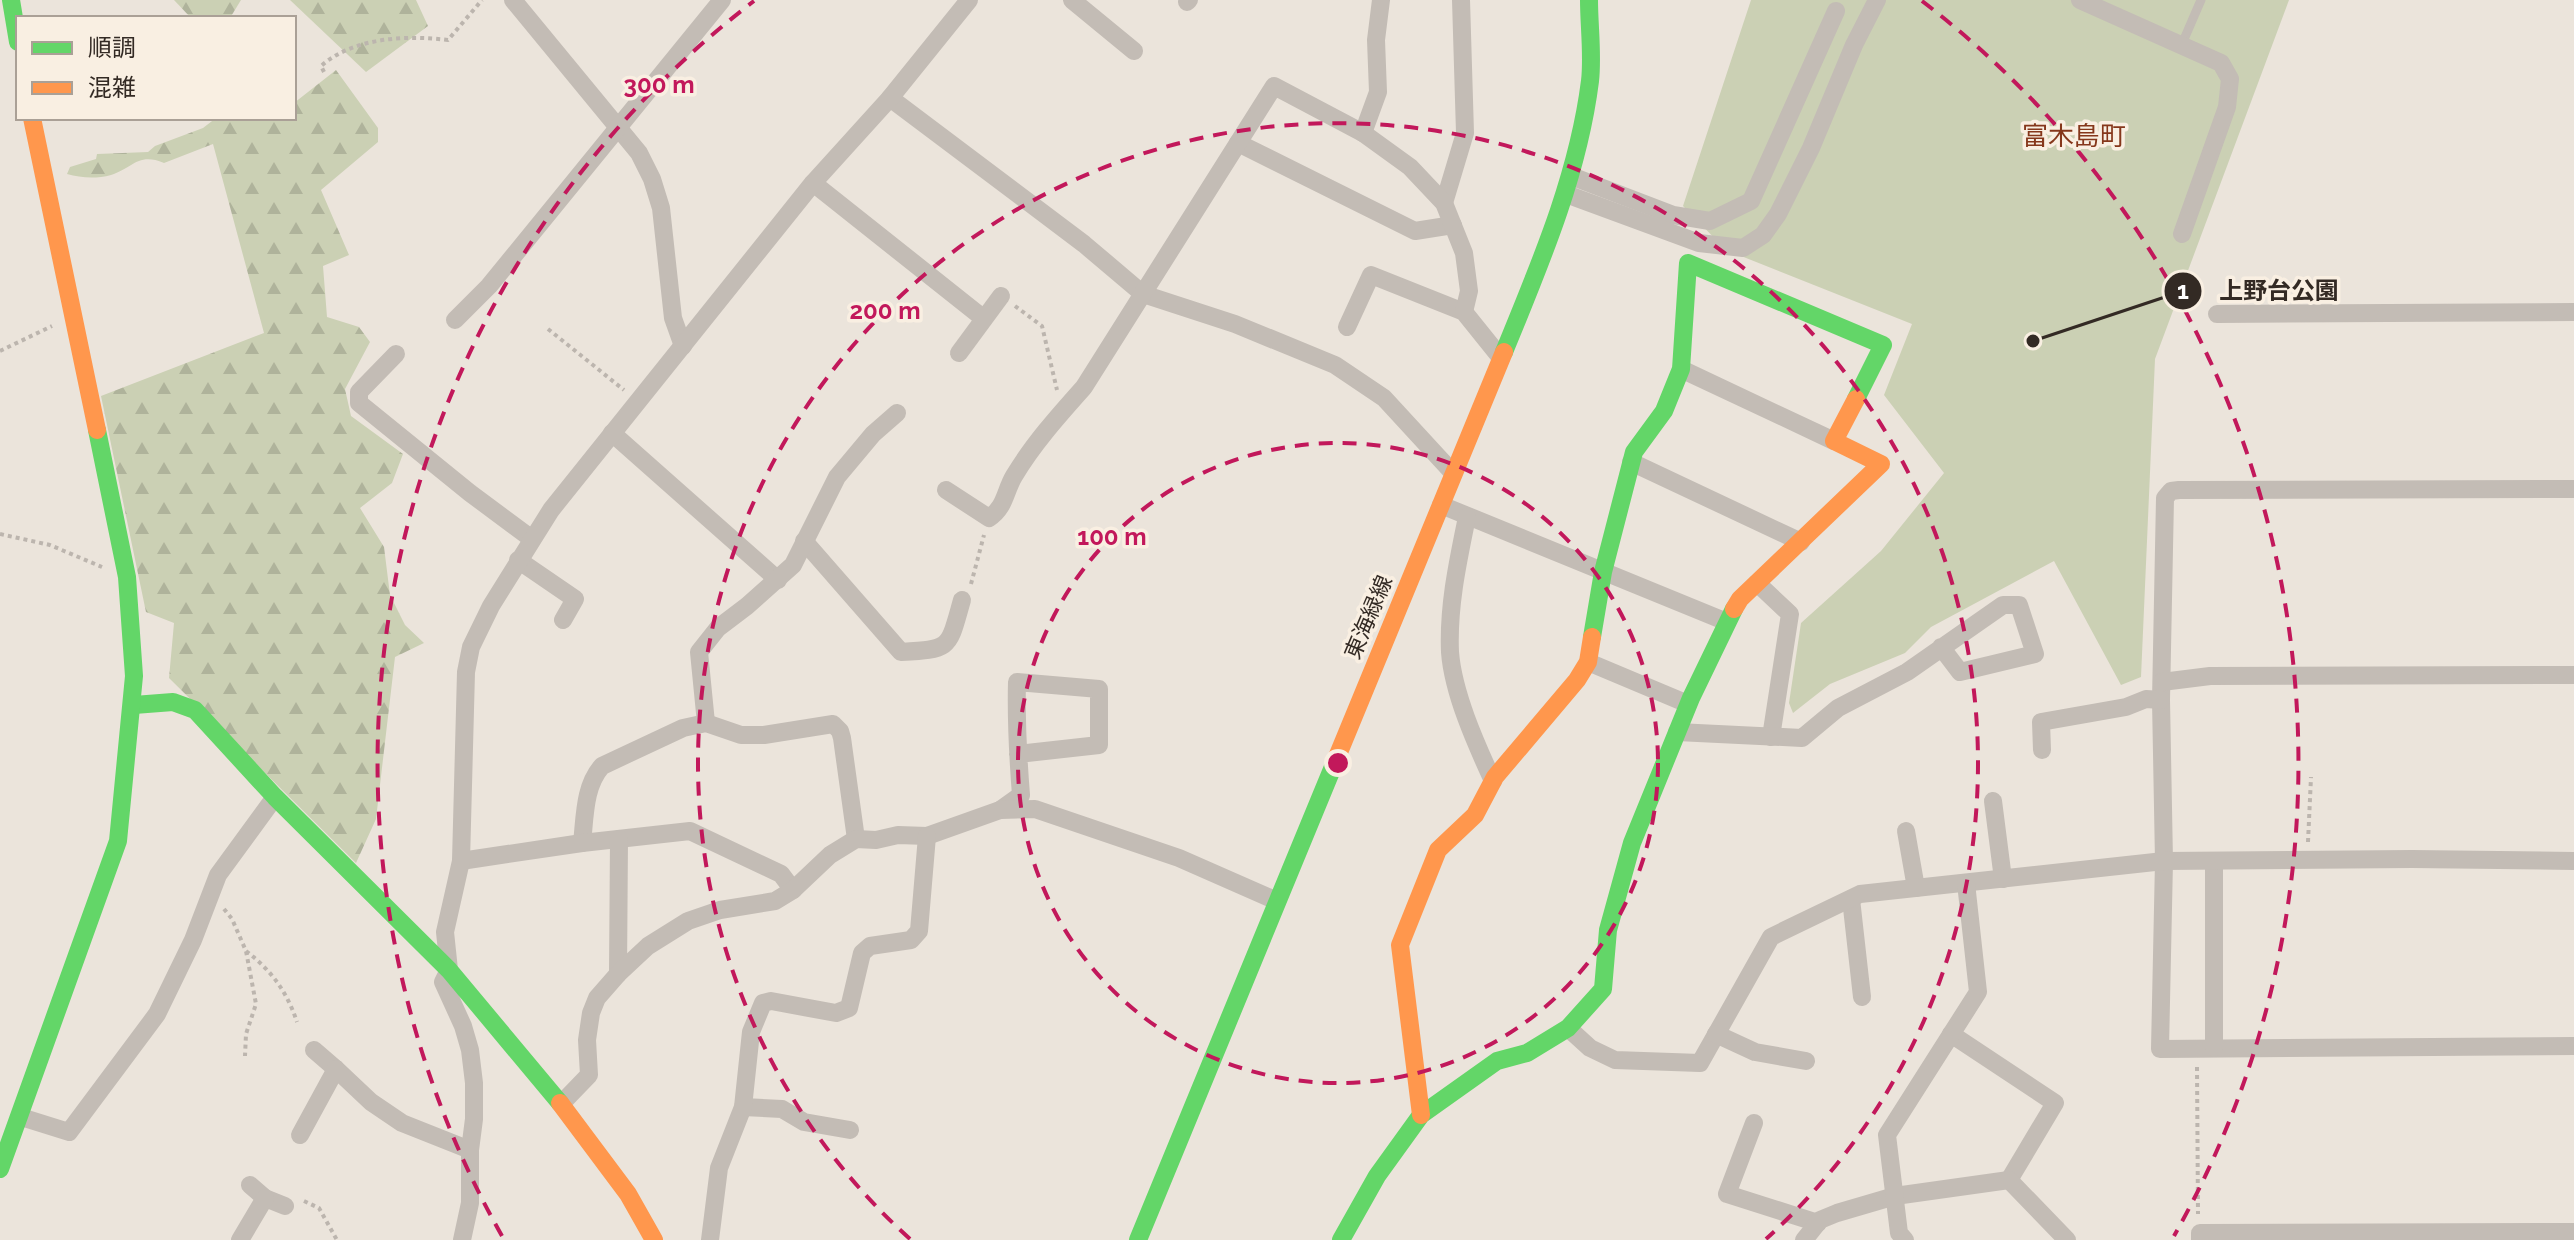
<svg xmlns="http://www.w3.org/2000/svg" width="2574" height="1240" viewBox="0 0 2574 1240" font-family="Raleway,'Noto Sans JP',sans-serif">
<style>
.forest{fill:url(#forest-firs)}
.park{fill:#cbd0b4}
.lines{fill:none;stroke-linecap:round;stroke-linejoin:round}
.path{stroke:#bcb5ae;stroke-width:4;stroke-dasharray:4 4;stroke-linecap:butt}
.lane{stroke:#c3bcb5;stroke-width:9}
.street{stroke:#c3bcb5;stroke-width:18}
.fast{stroke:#63d668;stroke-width:18}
.slow{stroke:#ff974d;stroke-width:18}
.ring{fill:none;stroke:#c2185b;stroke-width:4;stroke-dasharray:14 10}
.labels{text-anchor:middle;stroke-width:7;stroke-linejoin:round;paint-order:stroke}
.street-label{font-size:22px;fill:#332a24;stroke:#f9efe2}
.quarter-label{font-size:26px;fill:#85371b;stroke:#f9efe2}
.centre{fill:#c2185b;stroke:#f9efe2;stroke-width:4}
.ring-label{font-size:24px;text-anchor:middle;font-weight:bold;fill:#c2185b;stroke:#f9efe2;stroke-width:7;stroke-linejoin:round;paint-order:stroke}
.leader{fill:none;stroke:#332a24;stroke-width:3}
.callout-dot{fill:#332a24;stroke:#f9efe2;stroke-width:3}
.mark-label{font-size:24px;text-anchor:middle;font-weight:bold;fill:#fff}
.callout-label{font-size:24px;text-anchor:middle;font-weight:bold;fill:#332a24;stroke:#f9efe2;stroke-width:7;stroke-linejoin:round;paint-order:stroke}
</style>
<defs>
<pattern id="forest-firs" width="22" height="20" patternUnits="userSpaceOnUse" patternTransform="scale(2)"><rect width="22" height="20" fill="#cbd0b4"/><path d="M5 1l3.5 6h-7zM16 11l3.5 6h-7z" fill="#afb39b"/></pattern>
</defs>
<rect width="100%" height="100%" fill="#ebe4db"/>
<!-- forest -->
<g class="forest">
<polygon points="174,0 241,0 230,18 191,18"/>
<polygon points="290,0 416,0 428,26 366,72"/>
<path d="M336,70L378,128V142L321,190L349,255L323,266L327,317L359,327L370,342L345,389L351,416L403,454L392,483L360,508L384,547L390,595L405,625L424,643L395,657L376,819L356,863L169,678L174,623L146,612L101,396L264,333L213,144L164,163C138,152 133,168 111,175C96,179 81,178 67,174L70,167L96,159L97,154L148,152L155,146L203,128L216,118H294V103Z"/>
</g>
<!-- park -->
<polygon class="park" points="1751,0 2289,0 2155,359 2141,677 2121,685 2054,561 1931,627 1905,653 1830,684 1793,713 1789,703 1801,623 1881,551 1944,473 1884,395 1912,324 1726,250 1683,206"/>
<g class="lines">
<!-- path -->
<g class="path">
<path d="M324,72L321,66C354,37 407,35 448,40L482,0"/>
<polyline points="1015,306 1042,326 1057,390"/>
<polyline points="548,329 624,390"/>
<polyline points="0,351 52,326"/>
<polyline points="0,534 50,545 102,567"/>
<polyline points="971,584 984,535"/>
<polyline points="2308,842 2311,777"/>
<polyline points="224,909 232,919 246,951 256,1004 246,1034 245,1056"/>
<path d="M246,951C272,971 287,992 297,1022"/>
<polyline points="2197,1067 2198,1214"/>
<polyline points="304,1201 319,1208 337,1240"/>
</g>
<!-- lane -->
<polyline class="lane" points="2182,44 2201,0"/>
<!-- street -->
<g class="street">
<polyline points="513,0 639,153 652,179 661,208 673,318 683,346"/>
<polyline points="1072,0 1134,51"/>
<polyline points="2080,0 2221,63 2230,79 2227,107 2182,234"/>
<polyline points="1187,2 1189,0"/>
<polyline points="890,98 1084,244 1143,294 1235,324 1335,365 1384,398 1453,473"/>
<polyline points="1363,133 1378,92 1376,40 1381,0"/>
<polyline points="1238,143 1415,231 1453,225"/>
<polyline points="1571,176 1673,215 1710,221 1751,201 1836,11"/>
<polyline points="813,183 983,318"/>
<polyline points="1566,194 1699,243 1743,248 1763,235 1778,214 1811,148 1854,45 1877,0"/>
<polyline points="1444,203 1465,133 1461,0"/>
<polyline points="2217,314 2574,312"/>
<polyline points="455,320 489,286 722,0"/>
<polyline points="1347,327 1371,275 1464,312 1501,358"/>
<polyline points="959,353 1001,296"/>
<polyline points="396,354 359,392 359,403 470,493 532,539"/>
<polyline points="1681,369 1834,441"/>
<polyline points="612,433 778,580"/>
<polyline points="1631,462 1801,542"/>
<polyline points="2574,489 2179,490 2171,491 2165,498 2161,700 2164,861 2160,1049 2574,1046"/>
<path d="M946,490L989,518C1005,508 1005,491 1014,476C1033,444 1059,415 1084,387L1274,86L1363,133L1410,167L1444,203L1464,253L1469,291L1464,312"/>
<polyline points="1441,505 1727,622"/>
<path d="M1467,517C1458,561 1448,606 1450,652C1453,693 1476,744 1493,781"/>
<path d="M804,541L901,652C952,649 948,649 962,600"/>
<polyline points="518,560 575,599 563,620"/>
<polyline points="1757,583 1790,614 1771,737"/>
<polyline points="1588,662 1688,704"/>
<polyline points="2162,682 2210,676 2574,675"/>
<polyline points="706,723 699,652 718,628 747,606 793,565 837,477 873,434 897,413"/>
<polyline points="1677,732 1802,738 1838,708 1907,672 2003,605 2019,605 2035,654 1960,672 1941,647"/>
<polyline points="2042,750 2041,722 2126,707 2146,699 2161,700"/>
<polyline points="1993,801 2003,879"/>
<path d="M1000,810L1021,795C1018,757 1016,720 1017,682L1099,689V745L1018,754"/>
<polyline points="1906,831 1916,888"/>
<path d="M582,843C585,817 584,786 602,766L683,728L706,723L741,735H764L833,724L840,731L842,738L856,839"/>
<polyline points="461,861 582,843 690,831 781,874 793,890"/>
<polyline points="2214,861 2214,1048"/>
<polyline points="1851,899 1862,997"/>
<polyline points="618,974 619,839"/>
<polyline points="1568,1028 1590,1048 1615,1060 1700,1063 1771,937 1860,894 2164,861 2412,859 2574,861"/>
<polyline points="1716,1034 1755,1052 1806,1061"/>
<polyline points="1951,1034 2055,1103 2009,1180"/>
<polyline points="314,1050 336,1069"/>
<polyline points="561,1104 589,1075 587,1040 591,1013 597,998 618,974 648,946 688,921 720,910 775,901 793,890 830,855 856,839 876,840 898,835 927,836 1000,810 1035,809 1179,858 1277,901"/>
<polyline points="743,1107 782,1109 804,1122 850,1130"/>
<polyline points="21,1117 69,1132 157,1014 193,940 218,875 275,797"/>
<polyline points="1754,1123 1727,1194 1818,1223"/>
<polyline points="300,1135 336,1069 371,1102 402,1123 470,1150"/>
<polyline points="250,1185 265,1198 285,1206"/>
<polyline points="240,1240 265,1198"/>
<polyline points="462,1240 470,1203 470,1150 474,1119 474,1083 470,1050 463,1026 443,982 449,970 445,932 461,861 466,672 471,647 491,606 551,510 813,183 890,98 969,0"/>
<polyline points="710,1240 719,1168 743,1107 751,1032 763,1003 771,1001 836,1013 849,1008 862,953 870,946 911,940 919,931 927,836"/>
<polyline points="1804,1240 1820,1220 1837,1213 1895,1196 2009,1180 2067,1240"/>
<polyline points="1905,1240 1899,1233 1887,1135 1978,992 1966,883"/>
<polyline points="2200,1240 2200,1233 2574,1232"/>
</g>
<!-- fast -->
<g class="fast">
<polyline points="11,0 18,42"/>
<path d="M1504,352C1540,264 1578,176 1590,81C1593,55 1589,26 1589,0"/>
<polyline points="1592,637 1603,572 1634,452 1664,411 1681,369 1688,263 1883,345 1856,399"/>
<polyline points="134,705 173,702 195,710 275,797 449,970 560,1103"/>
<polyline points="0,1169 118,841 134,676 127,577 97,430"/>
<polyline points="1138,1240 1335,762"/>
<polyline points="1341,1240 1377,1176 1421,1115 1497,1061 1527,1053 1568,1028 1603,989 1608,930 1632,843 1691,698 1734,609"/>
</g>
<!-- slow -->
<g class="slow">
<polyline points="32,118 97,430"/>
<polyline points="1734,609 1740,599 1881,464 1834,441 1856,399"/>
<polyline points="1335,762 1504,352"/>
<polyline points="560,1103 628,1194 654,1240"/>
<polyline points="1421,1115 1400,945 1438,850 1475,815 1495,777 1577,680 1588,662 1592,637"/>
</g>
</g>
<!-- distance rings -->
<g class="ring">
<circle cx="1338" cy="763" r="320"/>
<path d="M910 1239A640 640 0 1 1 1766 1239"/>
<path d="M502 1236A960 960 0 0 1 754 1M1922 1A960 960 0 0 1 2174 1236"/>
</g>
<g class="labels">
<!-- street labels -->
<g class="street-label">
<text transform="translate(1368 617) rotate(-67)" y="8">東海緑線</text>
</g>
<!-- quarter labels -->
<g class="quarter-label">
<text x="2074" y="145">富木島町</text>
</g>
</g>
<circle cx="1338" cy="763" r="12" class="centre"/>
<g class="ring-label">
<text x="659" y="93">300 m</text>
<text x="885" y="319">200 m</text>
<text x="1112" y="545">100 m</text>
</g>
<!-- callouts -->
<path class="leader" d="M2033 341L2183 291"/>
<g class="callout-dot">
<circle cx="2033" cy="341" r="8"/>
<circle cx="2183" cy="291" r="20"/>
</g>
<g class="mark-label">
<text x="2183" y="299">1</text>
</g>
<g class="callout-label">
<text x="2279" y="299">上野台公園</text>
</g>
<!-- legend -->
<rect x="16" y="16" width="280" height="104" fill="#f9efe2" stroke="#aaa096" stroke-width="2"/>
<rect x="32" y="42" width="40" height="12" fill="#63d668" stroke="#aaa096" stroke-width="2"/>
<text x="88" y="56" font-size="24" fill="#332a24">順調</text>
<rect x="32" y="82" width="40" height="12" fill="#ff974d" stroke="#aaa096" stroke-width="2"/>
<text x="88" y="96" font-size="24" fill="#332a24">混雑</text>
</svg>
